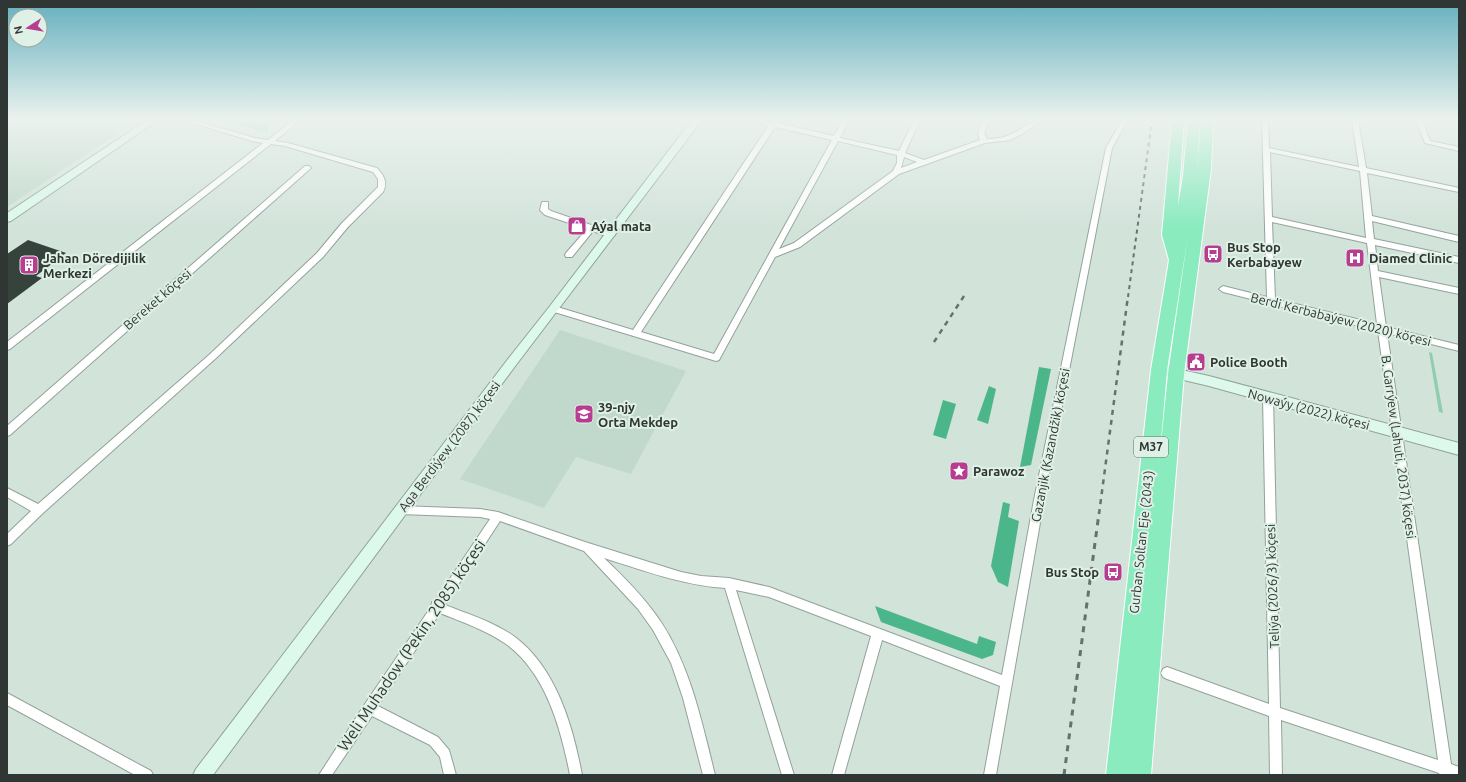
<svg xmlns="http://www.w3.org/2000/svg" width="1466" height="782" viewBox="0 0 1466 782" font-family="Ubuntu,sans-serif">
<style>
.built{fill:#c0d9cc}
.green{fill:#8fcdaf}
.forest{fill:#4bb68a}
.building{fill:#35433c}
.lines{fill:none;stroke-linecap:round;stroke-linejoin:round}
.street-casing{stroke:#92a29a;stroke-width:2}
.secondary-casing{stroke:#92a29a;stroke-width:2}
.highway-casing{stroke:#fff;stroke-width:2}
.street{fill:#fff;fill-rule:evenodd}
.secondary{fill:#dcf9ec;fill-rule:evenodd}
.highway{fill:#89ebbe;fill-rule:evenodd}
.rail-far2{stroke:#68726d;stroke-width:2;stroke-dasharray:4 4;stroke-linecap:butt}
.rail-far1{stroke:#68726d;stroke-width:2.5;stroke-dasharray:5 5;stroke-linecap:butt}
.rail{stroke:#68726d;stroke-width:3;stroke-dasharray:6 6;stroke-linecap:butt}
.labels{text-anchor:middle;stroke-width:4;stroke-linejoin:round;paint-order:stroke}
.shield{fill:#dff0e7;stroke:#646e69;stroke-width:1}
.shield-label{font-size:12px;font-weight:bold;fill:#303633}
.poi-label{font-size:13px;font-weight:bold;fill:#303633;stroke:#dff0e7;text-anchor:start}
.street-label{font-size:13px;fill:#303633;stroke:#dff0e7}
.near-street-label{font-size:16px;fill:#303633;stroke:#dff0e7}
</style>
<rect width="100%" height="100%" fill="#d2e3da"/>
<!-- built -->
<g class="built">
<polygon points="7,120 138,120 7,207"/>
<polygon points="560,330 686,371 631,474 576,457 544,508 460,479"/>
</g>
<!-- green -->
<g class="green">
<polygon points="220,120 251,120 260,123 268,122 268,133"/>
<polygon points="1429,352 1432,353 1443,413 1439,412"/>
</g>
<!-- forest -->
<g class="forest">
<polygon points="1039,367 1051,369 1031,465 1020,467"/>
<polygon points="989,386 996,389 988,424 977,420"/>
<polygon points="943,400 956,404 946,439 933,435"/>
<polygon points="1003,502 1010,504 1008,517 1019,521 1008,587 998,582 991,566"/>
<polygon points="875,606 977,644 979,636 996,642 993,655 982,659 881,622"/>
</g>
<!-- building -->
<polygon class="building" points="28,240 66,253 36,276 42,278 7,304 7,254"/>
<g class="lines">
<defs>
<g id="street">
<path d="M183,120H192L255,138L268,140L293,120H300L275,141L288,143L377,168C384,176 388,182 383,192L348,227L323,257L215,359L43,513L11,544L7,546V534L31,511L7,497V488L38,504L209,355L317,253L342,223L378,187V179L373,172L285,146L271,144L10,349L7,350V342L263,143L252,141Z"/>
<path d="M751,120H761L771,122L773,120H779L777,123L834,136L843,120H849L840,138L899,151L914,120H920L905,153L924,160L980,140L978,133L983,120H989L984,133L987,139C995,139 1004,138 1012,134C1022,129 1032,119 1043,120L1022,134L1010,140L985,143L899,174L800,247L775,257L719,360L716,361L551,311L550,309L551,307L554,306L633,330L769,125ZM775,127L832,140L714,354L641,332ZM838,141L897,155V163L893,171L794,243L779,249ZM904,157L917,162L901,168Z"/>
<path d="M1122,120H1128L1112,148L1044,500L996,775H984L1000,686L882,640L844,775H832L871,636L769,597L736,590L794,775H782L725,588C682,585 645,571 604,558C625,578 645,598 661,622C691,668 702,723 715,775H703L683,698L671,663L653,630L638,609L584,551L500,521L445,605C468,614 494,622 515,637C556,668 573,726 582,775H570C561,729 546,673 506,644C486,630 462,622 440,613L378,706L438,737L449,750L456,775H444L440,757L430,745L372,716L332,775H319L365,704L431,607L432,602L435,601L490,519L480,517L401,514L397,513L396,510L397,507L401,506L480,509L498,512L585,542L681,572L701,576L729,578L769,587L1002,675L1034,500L1106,148Z"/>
<path d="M1262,120H1268L1269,148L1359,167L1352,120H1358L1366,168L1459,188V192L1367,173L1372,216L1459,236V242L1372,221L1374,239L1459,257V263L1375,245L1378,271L1459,288V294L1379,277L1386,327L1459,345V351L1387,333L1451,764L1459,767V775H1440L1439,773L1281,720L1282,775H1270L1269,716L1167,679L1163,677L1161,673L1163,669L1167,667L1269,704L1263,397L1265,394H1271L1273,397L1280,708L1438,760L1378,331L1223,292L1219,289L1223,286L1267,297ZM1270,152L1360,171L1366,238L1272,217ZM1272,222L1367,243L1377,324L1275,299Z"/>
<polygon points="1416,120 1422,120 1430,141 1459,147 1459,151 1425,143"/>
<polygon points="305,166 309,166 311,168 10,435 7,436 7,426"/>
<polygon points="542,202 548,202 548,209 551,211 614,233 615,235 611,238 593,231 572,257 566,257 565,255 566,253 587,229 545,215 540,210"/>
<polygon points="7,693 151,771 153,775 135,775 7,705"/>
</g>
<g id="secondary">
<polygon points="147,120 158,120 11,221 7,222 7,213"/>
<polygon points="692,120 702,120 516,365 213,775 193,775 196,769 508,359 550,306"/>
<polygon points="1159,365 1209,376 1459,443 1459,455 1209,386 1154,373 1153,370 1154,367"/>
</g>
<path id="highway" d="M1172,120H1184L1178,206L1183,176L1188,120H1200L1197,171L1201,120H1213L1211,169L1184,374L1151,775H1106L1151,370L1169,260L1162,235ZM1188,235L1168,374L1159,464L1167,370Z"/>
</defs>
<!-- street casing -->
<use href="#street" class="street-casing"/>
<!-- secondary casing -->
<use href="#secondary" class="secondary-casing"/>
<!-- highway casing -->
<use href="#highway" class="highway-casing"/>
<!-- street -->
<use href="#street" class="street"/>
<!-- secondary -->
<use href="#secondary" class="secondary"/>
<!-- highway -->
<use href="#highway" class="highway"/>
<!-- rail-far2 -->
<polyline class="rail-far2" points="1128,297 1152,120"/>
<!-- rail-far1 -->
<g class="rail-far1">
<polyline points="934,342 964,296"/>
<polyline points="1099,514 1128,296"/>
</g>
<!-- rail -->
<polyline class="rail" points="1064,775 1099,513"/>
</g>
<!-- sky -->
<linearGradient id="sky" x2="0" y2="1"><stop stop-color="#64b0be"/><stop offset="0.52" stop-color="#ebf2ee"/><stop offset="1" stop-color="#ebf2ee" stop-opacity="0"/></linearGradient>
<rect width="1466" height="229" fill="url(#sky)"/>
<!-- icons -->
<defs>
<symbol id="shop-square" viewBox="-11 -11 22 22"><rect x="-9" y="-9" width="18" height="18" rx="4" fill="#b83d90" stroke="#dff0e7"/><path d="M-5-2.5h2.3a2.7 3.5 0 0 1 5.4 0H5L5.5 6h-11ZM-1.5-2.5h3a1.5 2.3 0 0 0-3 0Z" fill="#fff"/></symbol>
<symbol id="bus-square" viewBox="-11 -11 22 22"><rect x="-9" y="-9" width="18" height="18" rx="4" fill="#b83d90" stroke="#dff0e7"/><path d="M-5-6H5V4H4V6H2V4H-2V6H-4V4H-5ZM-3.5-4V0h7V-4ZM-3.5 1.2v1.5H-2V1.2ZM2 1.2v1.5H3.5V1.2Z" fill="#fff"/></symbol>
<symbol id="hospital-square" viewBox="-11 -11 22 22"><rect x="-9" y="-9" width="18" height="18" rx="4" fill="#b83d90" stroke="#dff0e7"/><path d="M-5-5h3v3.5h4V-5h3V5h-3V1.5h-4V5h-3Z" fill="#fff"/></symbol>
<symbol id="building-square" viewBox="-11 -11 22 22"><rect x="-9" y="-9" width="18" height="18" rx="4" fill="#b83d90" stroke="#dff0e7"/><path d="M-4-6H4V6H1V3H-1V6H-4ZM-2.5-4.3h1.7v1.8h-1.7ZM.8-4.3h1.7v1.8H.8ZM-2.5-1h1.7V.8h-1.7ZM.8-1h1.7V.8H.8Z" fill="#fff"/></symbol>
<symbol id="civic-square" viewBox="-11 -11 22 22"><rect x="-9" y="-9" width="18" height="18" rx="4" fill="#b83d90" stroke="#dff0e7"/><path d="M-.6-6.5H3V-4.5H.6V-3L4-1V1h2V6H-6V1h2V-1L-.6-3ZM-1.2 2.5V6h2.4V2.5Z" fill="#fff"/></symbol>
<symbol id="school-square" viewBox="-11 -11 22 22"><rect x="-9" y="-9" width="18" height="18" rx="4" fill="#b83d90" stroke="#dff0e7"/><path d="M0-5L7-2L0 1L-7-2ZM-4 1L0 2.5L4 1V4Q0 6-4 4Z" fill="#fff"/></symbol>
<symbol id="sight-square" viewBox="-11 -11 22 22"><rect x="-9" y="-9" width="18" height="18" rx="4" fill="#b83d90" stroke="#dff0e7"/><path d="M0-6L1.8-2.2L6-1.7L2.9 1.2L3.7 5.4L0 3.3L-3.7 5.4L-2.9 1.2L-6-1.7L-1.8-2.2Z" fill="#fff"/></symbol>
</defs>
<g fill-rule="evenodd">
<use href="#shop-square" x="566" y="215" width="22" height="22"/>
<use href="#bus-square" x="1202" y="243" width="22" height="22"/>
<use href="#hospital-square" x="1344" y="247" width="22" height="22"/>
<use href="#building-square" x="18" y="254" width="22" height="22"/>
<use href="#civic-square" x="1185" y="351" width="22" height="22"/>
<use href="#school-square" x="573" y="403" width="22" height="22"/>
<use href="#sight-square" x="948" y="460" width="22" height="22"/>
<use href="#bus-square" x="1102" y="561" width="22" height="22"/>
</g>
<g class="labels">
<!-- shield labels -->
<rect class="shield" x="1134" y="437" width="34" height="20" rx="3"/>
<g class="shield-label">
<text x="1151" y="451">M37</text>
</g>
<!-- poi labels -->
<g class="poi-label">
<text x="591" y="231">Aýal mata</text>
<text x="1227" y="252">Bus Stop<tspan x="1227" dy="15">Kerbabayew</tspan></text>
<text x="43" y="263">Jahan Döredijilik<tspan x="43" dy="15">Merkezi</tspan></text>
<text x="1369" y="263">Diamed Clinic</text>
<text x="1210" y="367">Police Booth</text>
<text x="598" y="412">39-njy<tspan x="598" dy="15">Orta Mekdep</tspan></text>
<text x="973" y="476">Parawoz</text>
<text x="1099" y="577" text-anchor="end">Bus Stop</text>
</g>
<!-- street labels -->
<g class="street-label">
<text transform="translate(157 299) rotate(-41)" y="5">Bereket köçesi</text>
<text transform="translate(1341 319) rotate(14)" y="5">Berdi Kerbabaýew (2020) köçesi</text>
<text transform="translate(1309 409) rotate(15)" y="5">Nowaýy (2022) köçesi</text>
<text transform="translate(1050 445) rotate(-79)" y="5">Gazanjik (Kazandžik) köçesi</text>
<text transform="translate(449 446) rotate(-53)" y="5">Aga Berdiýew (2087) köçesi</text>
<text transform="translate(1399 447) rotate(82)" y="5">B. Garrýew (Lahuti, 2037) köçesi</text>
<text transform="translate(1141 542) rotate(-84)" y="5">Gurban Soltan Eje (2043)</text>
<text transform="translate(1272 586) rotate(-92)" y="5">Teliýa (2026/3) köçesi</text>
</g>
<!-- near-street labels -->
<g class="near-street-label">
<text transform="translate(411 645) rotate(-56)" y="6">Weli Muhadow (Pekin, 2085) köçesi</text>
</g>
</g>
<!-- border -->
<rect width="1466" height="782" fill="none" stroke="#303633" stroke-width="16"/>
<!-- north arrow -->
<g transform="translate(28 28) rotate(258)"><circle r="19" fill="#dff0e7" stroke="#99a69f"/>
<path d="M0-3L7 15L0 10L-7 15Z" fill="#b83d90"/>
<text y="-6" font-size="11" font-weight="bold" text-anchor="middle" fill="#303633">N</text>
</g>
</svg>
